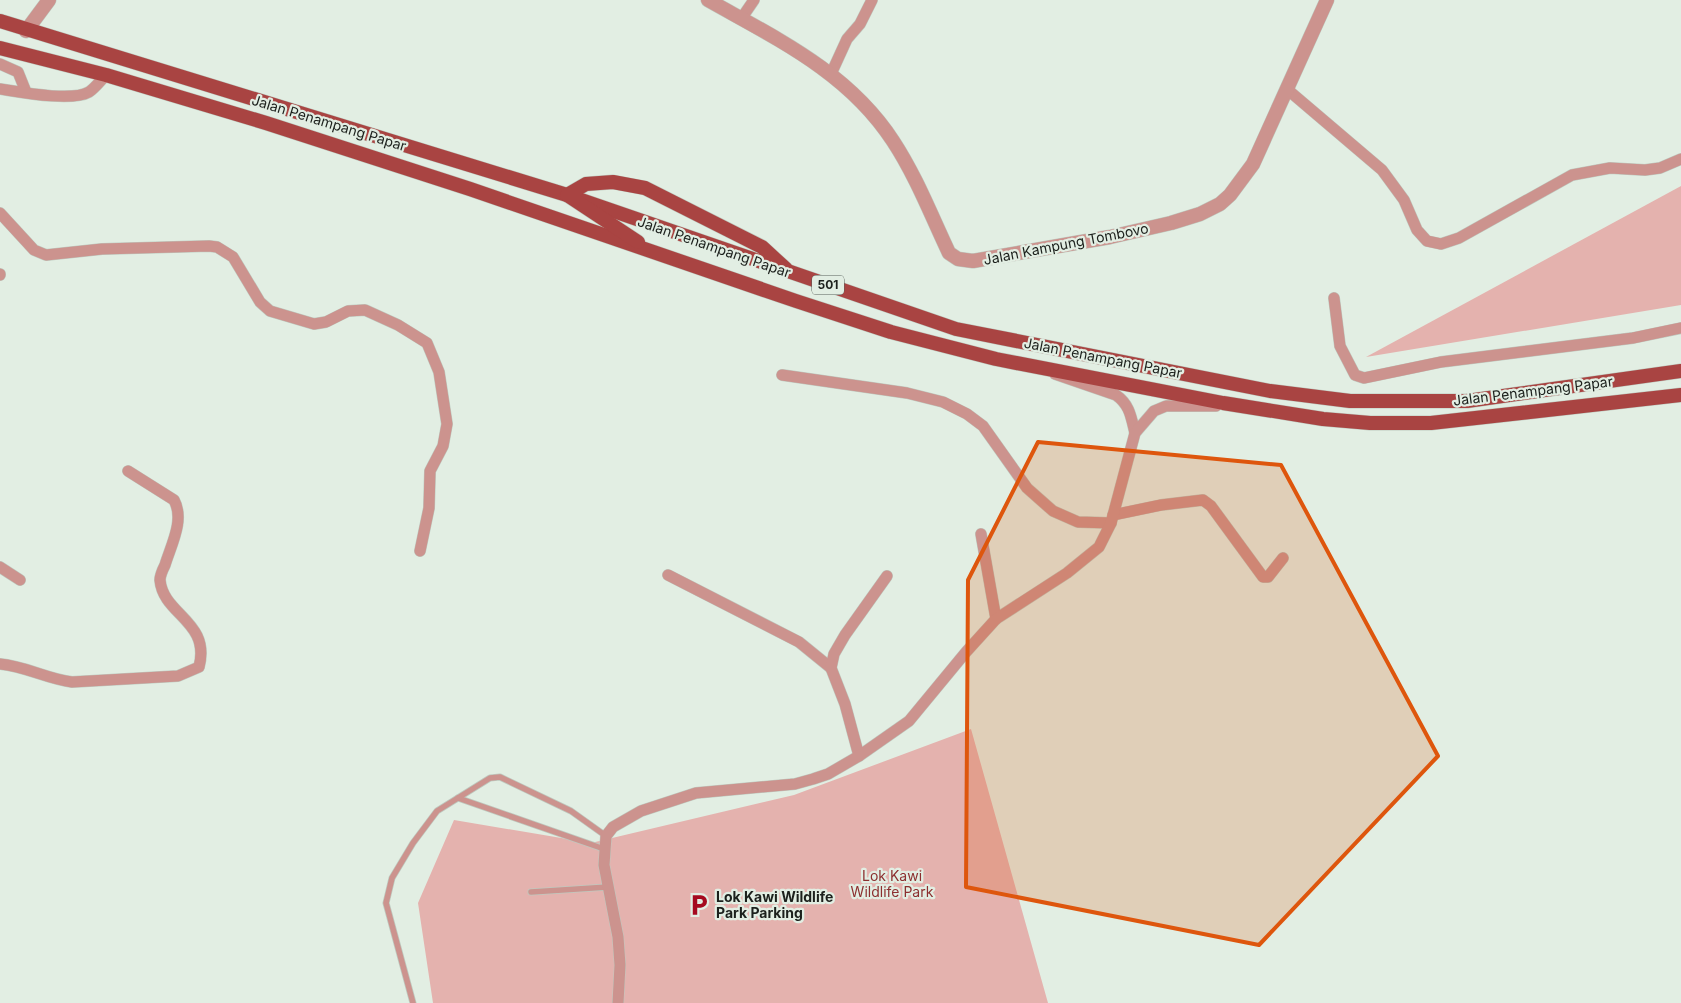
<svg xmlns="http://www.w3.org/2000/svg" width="1681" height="1003" viewBox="0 0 1681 1003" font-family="Inter,sans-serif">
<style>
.green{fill:#e4b2ae}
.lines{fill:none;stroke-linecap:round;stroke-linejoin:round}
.service-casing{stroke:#bec9bf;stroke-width:7}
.minor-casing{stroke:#bec9bf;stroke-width:12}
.tertiary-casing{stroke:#bec9bf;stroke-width:15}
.primary-casing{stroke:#bec9bf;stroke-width:15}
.service{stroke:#cc938e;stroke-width:5.5}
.minor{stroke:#cc938e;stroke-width:11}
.tertiary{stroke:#cc938e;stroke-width:14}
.primary{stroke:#a94442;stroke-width:14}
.marked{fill:#de560d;fill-opacity:0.2;stroke:#de560d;stroke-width:4;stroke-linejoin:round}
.labels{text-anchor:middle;stroke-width:4.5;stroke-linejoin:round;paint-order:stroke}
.shield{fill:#e2eee3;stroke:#575e58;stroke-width:1}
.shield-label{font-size:12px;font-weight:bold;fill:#1c201c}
.street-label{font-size:14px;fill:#1c201c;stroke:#e2eee3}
.park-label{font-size:14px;fill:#8c2f2f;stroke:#e2eee3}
.poi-label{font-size:14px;font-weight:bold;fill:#1c201c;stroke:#e2eee3;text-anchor:start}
</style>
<rect width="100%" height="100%" fill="#e2eee3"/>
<!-- green -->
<g class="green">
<polygon points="1681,186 1681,305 1366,357"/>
<polygon points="971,729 1048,1003 433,1003 418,903 454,820 591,843 794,795"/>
</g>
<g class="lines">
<defs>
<g id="service">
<polyline points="458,798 604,849"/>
<polyline points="531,892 608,887"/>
<polyline points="413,1003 386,903 392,878 413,843 437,811 490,778 500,777 571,811 606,836"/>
</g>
<g id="minor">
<polyline points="741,19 754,0"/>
<polyline points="0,64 18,72 26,92"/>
<polyline points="831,74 847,39 860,24 872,0"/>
<path d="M0,89C20,92 72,102 89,92C95,88 101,80 106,75"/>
<polyline points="1288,90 1382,170 1404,200 1417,230 1427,241 1441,244 1459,238 1572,175 1610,168 1645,170 1660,168 1681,159"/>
<polyline points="0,213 34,250 46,255 102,249 209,246 217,247 233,257 260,302 270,311 314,324 326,322 348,311 365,310 398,325 427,343 439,372 447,424 443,446 430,471 429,508 420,551"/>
<polyline points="0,274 0,275"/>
<polyline points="1334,298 1340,346 1355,375 1364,378 1441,362 1633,338 1681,328"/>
<path d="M1055,374L1116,395C1130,405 1131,417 1135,433"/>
<polyline points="782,375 907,393 943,402 967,414 983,426 1027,488 1053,511 1078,522 1111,523"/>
<polyline points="1113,515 1161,505 1203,500 1211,506 1263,577 1268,577 1283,558"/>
<polyline points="981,534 996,619"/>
<polyline points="0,567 20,580"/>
<polyline points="668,575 799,642 831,668"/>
<path d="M0,664C25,666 47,679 72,682L178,676L199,667C211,621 163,615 160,580C160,576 163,569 165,565C171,545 185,520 174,500L128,471"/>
<polyline points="859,756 845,704 831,668 834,654 845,635 887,576"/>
<polyline points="618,1003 620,965 618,937 604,865 606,836 613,827 641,811 696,793 795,784 813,779 828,774 859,756 909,721 966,652 996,619 1067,573 1099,547 1111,523 1135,433 1154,411 1166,406 1216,406"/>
</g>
<g id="tertiary">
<path d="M708,0C777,39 848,72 893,141C916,176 931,215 949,253L958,259L973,261L1110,237L1171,223L1200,214L1220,204L1230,195L1253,164L1327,0"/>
<polyline points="26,31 49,0"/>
</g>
<g id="primary">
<polyline points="0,21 567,195 956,329 1270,391 1350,401 1467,401 1681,371"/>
<polyline points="0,48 106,75 266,123 470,189 796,301 891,332 996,359 1223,403 1323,419 1370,423 1431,423 1681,395"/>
<polyline points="638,242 567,195 586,184 613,182 645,188 762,247 786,269"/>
</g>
</defs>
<!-- service casing -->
<use href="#service" class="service-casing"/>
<!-- minor casing -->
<use href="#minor" class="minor-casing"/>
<!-- tertiary casing -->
<use href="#tertiary" class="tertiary-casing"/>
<!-- primary casing -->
<use href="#primary" class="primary-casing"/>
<!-- service -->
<use href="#service" class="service"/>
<!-- minor -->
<use href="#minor" class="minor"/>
<!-- tertiary -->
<use href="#tertiary" class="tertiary"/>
<!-- primary -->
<use href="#primary" class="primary"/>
</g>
<!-- marked area -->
<path class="marked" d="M1038,442L1281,465L1438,756L1259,945L966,887L968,580Z"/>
<!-- icons -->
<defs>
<symbol id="parking-bare" viewBox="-9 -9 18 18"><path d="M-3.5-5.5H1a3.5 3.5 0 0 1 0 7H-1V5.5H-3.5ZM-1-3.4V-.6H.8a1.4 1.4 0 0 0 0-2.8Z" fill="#a50a1f" stroke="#e2eee3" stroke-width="2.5" paint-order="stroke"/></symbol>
</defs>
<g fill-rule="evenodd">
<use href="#parking-bare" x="683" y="889" width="32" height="32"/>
</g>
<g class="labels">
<!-- shield labels -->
<rect class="shield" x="812" y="275.5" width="32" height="19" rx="4"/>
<g class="shield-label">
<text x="828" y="289">501</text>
</g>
<!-- street labels -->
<g class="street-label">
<text transform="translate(329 123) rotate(17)" y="5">Jalan Penampang Papar</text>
<text transform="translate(1066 244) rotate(-11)" y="5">Jalan Kampung Tombovo</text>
<text transform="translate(714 247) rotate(19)" y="5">Jalan Penampang Papar</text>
<text transform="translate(1103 358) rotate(11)" y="5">Jalan Penampang Papar</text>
<text transform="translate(1533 391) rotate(-7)" y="5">Jalan Penampang Papar</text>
</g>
<!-- park labels -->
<g class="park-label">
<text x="892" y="881">Lok Kawi<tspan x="892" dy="16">Wildlife Park</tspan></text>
</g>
<!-- poi labels -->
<g class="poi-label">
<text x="716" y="902">Lok Kawi Wildlife<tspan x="716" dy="16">Park Parking</tspan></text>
</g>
</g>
</svg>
